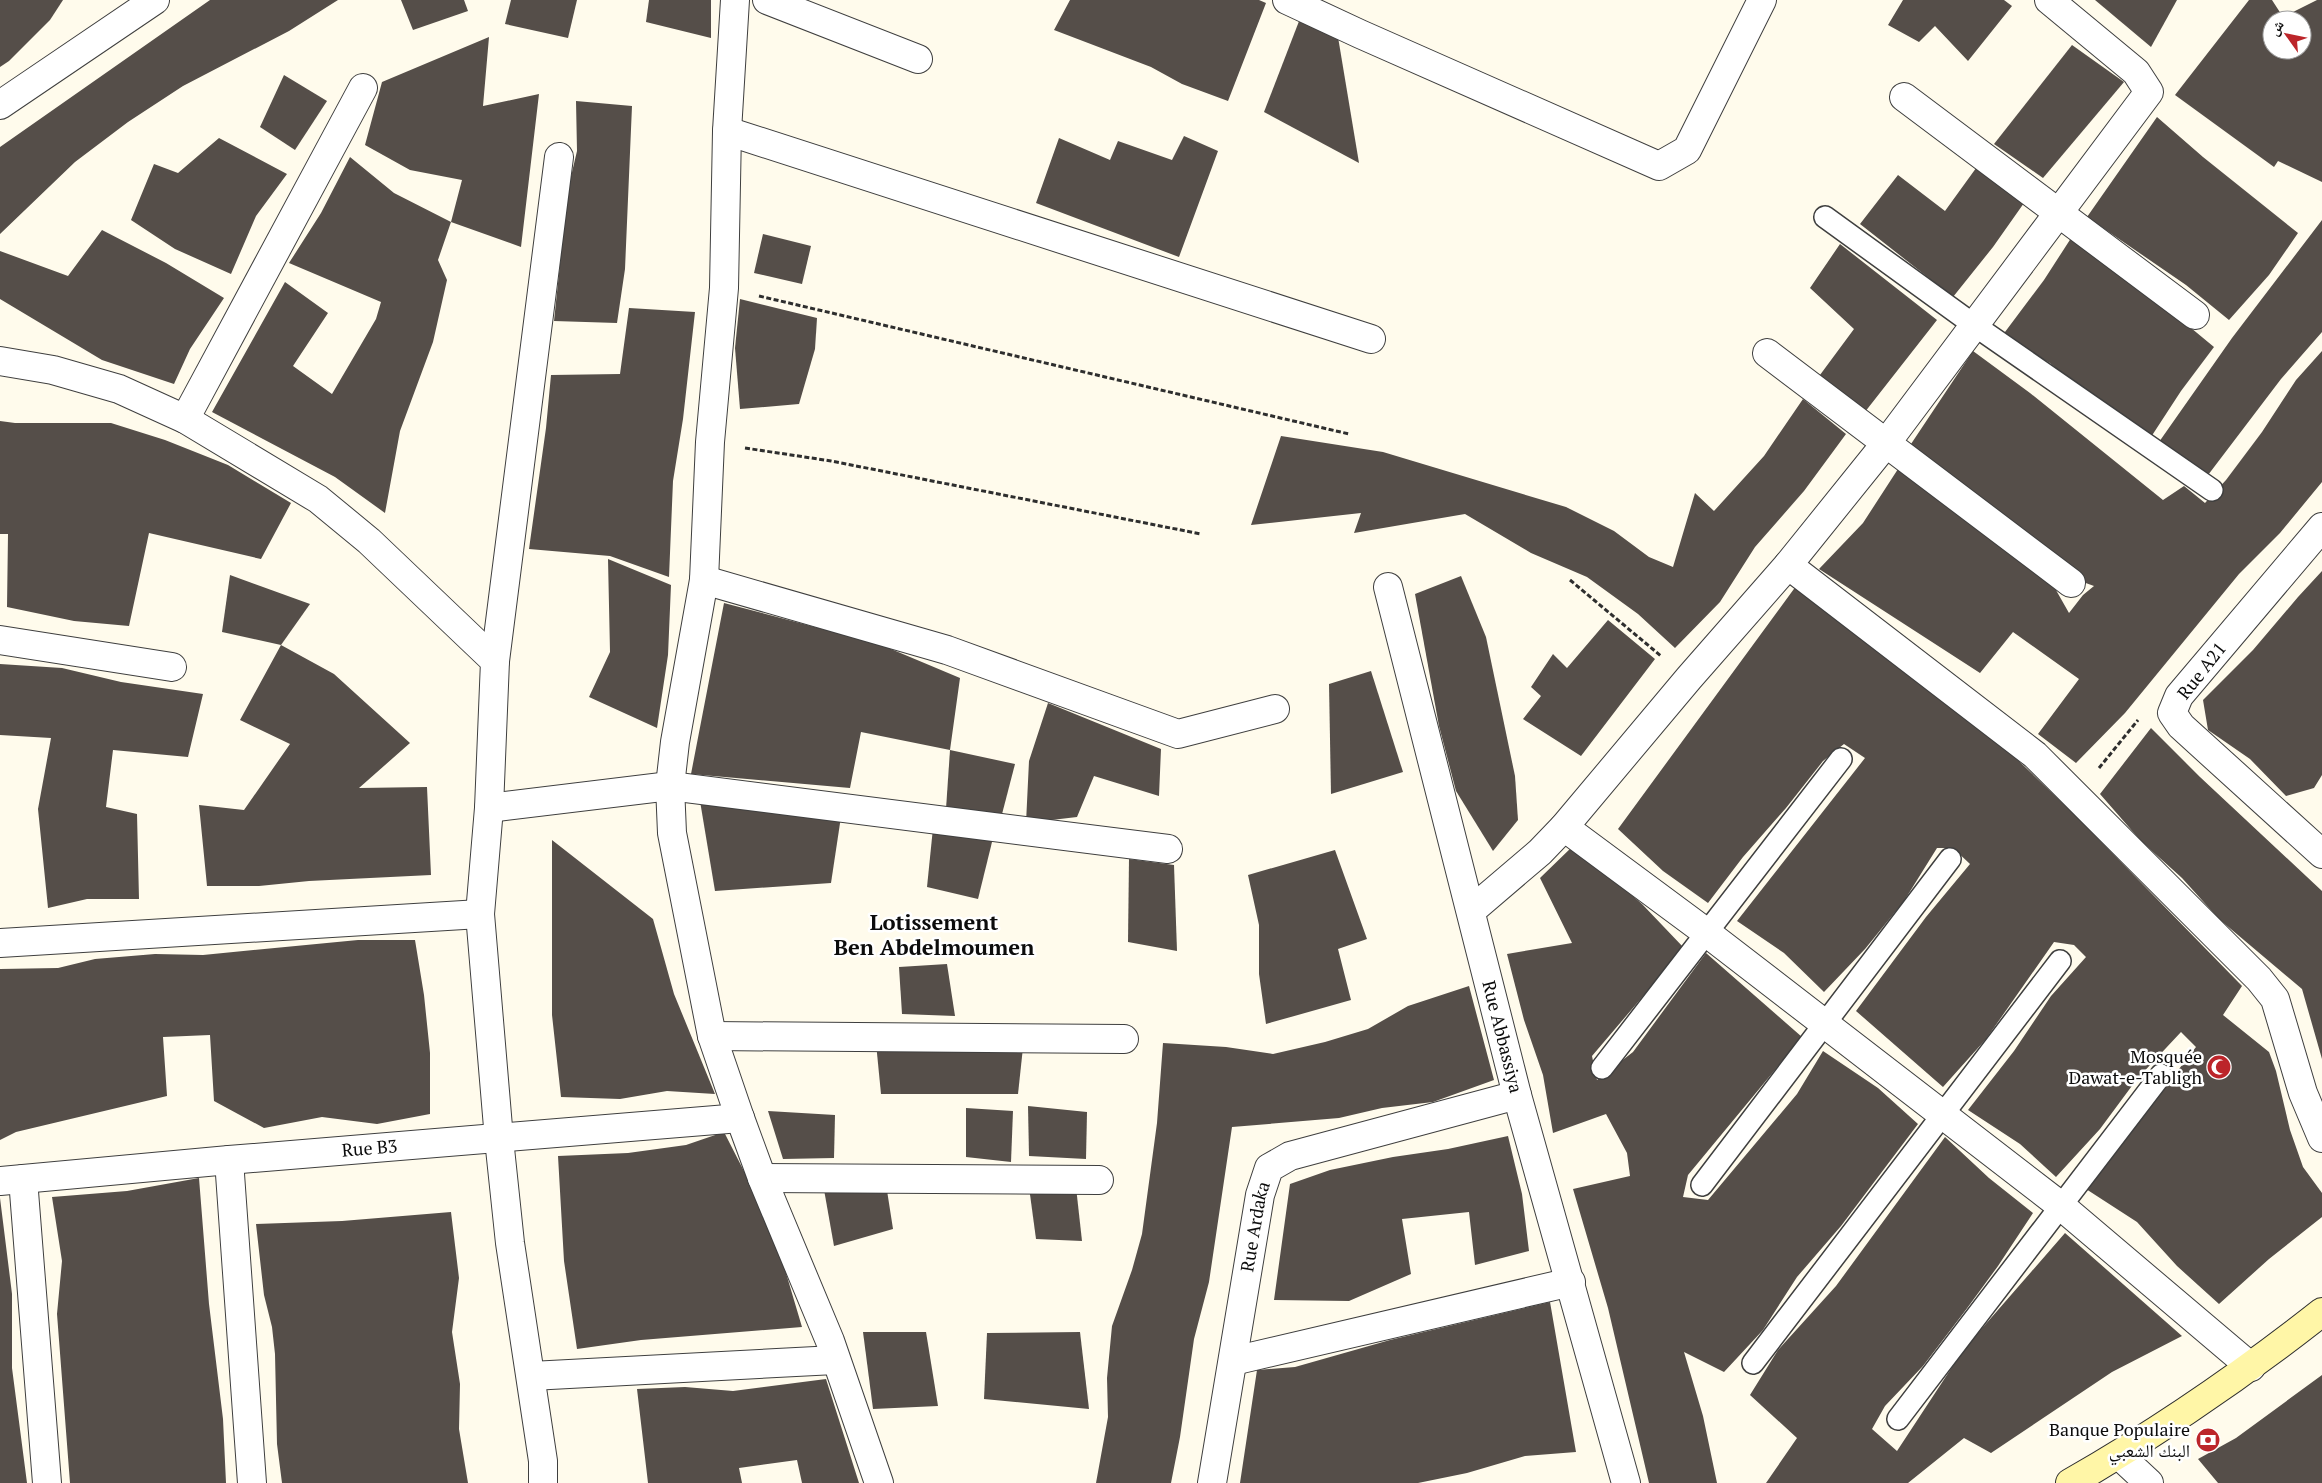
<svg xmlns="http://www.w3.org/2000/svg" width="2322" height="1483" viewBox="0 0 2322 1483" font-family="'PT Serif','Noto Naskh Arabic',serif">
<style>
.building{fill:#554e49;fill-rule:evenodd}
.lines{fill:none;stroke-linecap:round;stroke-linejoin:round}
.lane-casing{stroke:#3f3f3f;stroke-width:24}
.street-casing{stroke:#3f3f3f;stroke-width:30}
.secondary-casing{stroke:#2e2e2e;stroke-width:30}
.path{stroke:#2e2e2e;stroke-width:3;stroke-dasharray:5 2.5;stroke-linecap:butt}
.lane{stroke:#fff;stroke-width:21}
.street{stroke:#fff;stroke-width:28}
.secondary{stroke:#fff6a7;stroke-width:28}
.labels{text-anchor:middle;stroke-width:5;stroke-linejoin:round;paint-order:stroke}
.street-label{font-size:18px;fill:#0c0c0c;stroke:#fff}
.poi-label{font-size:18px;fill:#0c0c0c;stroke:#fff;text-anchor:end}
.district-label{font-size:22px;font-weight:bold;fill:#0c0c0c;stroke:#fff}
</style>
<rect width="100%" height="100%" fill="#fffbec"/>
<!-- building -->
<g class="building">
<polygon points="0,0 63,0 50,20 9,61 0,67"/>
<polygon points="210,0 338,0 289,31 183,86 128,122 75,162 0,234 0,147"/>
<polygon points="401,0 464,0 468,11 413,30"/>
<polygon points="511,0 577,0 568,38 505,24"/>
<polygon points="649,0 711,0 711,38 646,22"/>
<polygon points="1070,0 1259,0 1266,3 1228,101 1182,84 1151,67 1054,30"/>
<polygon points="1903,0 2004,0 2012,6 1968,61 1935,26 1919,42 1888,25"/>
<polygon points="2095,0 2177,0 2151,47"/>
<path d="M2249,0H2272L2283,17L2317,0H2322V182L2278,161L2274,167L2175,95ZM2272,20H2302V50H2272Z"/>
<polygon points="1301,16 1338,37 1359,163 1264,112"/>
<polygon points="489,37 483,106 539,94 521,247 451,222 462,180 410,170 365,145 382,82"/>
<polygon points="2072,45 2124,82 2043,178 1994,144"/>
<polygon points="284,75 327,101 295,150 260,127"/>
<polygon points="576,101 632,106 625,269 617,323 554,321 560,264 564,206 577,151"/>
<polygon points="2157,117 2203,157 2298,233 2269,275 2229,320 2186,285 2087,217"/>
<polygon points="1184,136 1218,151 1179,257 1036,203 1059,138 1110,160 1118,141 1172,160"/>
<polygon points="219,138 287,174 256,216 231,274 175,249 131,220 154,164 178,173"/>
<polygon points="350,157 394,193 451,222 438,260 447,280 433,342 400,431 385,513 335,477 212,412 285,282 328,313 293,366 332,394 376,319 381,302 289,263 321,213"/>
<polygon points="1979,164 2024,203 1993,247 1953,297 1860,224 1898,175 1945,211"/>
<polygon points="2322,220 2322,332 2281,379 2205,479 2159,442 2232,338"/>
<polygon points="102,230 166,263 224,298 190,349 174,384 102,360 0,299 0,251 68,276"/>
<polygon points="2075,232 2214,347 2181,391 2151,437 2096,401 2050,363 2002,336 2044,280"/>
<polygon points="763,234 811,246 802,284 754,273"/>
<polygon points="1840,244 1937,320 1861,417 1817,379 1854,329 1810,288"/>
<polygon points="740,299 817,318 815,349 799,404 740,409 735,348"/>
<polygon points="629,308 695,312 683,419 673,481 669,577 610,556 529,549 546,428 551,375 620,374"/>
<polygon points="1973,351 2030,393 2163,500 2184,486 2205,503 2226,480 2262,432 2296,380 2322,351 2322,482 2280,533 2239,574 2125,713 2076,763 2038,734 2079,679 2013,632 1980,673 1819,569 1863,523 1898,469 2048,576 2069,613 2083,595 2094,586 2083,582 1909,447"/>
<polygon points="1803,399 1846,434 1804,491 1755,547 1720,602 1675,648 1638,614 1587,577 1531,553 1465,514 1354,533 1361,513 1251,525 1281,436 1383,452 1566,507 1614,531 1649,557 1673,567 1695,493 1714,511 1764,456"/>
<polygon points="0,421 15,423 111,423 165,440 228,465 291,503 261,559 149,533 129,626 74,621 7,607 8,534 0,534"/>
<polygon points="608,559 671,585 668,655 657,728 589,697 610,652"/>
<polygon points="2322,571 2322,775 2314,788 2286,796 2250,759 2208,730 2203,700 2253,650 2298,597"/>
<polygon points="230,575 310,604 281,645 222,632"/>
<polygon points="1461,576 1486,637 1515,776 1518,820 1493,851 1456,791 1439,726 1415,594"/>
<polygon points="1799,582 1972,716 2076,816 2242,986 2223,1015 2269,1052 2276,1071 2290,1130 2303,1167 2322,1193 2322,1217 2269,1259 2219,1304 2177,1266 2137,1222 2086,1189 2196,1047 2181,1032 2137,1079 2100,1129 2056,1177 2020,1144 1968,1110 2014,1051 2051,996 2086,957 2074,945 2054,942 1986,1039 1943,1087 1856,1011 1926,917 1970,864 1953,848 1937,848 1904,901 1865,949 1824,992 1784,953 1737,921 1865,758 1844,744 1823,761 1786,808 1743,857 1708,903 1663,871 1618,829"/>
<polygon points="724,603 879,644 960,678 950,750 861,732 850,788 691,774"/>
<polygon points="1608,620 1655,659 1581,756 1523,719 1541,696 1531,687 1553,654 1567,668"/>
<polygon points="281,645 334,674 410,743 359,788 427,787 431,875 309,881 259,886 207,886 199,805 244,810 290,744 240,720"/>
<polygon points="0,664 62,668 121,682 203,694 188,757 113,750 106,807 137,814 139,899 87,899 48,908 38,809 51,738 0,735"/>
<polygon points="1371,671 1403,772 1331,794 1329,684"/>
<polygon points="1048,703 1161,749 1159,796 1094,776 1077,817 1026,823 1029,761"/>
<polygon points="2151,728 2200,777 2322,891 2322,1059 2302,989 2219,919 2182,878 2141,841 2100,794"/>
<polygon points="950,750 1015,764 1001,818 946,809"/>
<polygon points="699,795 842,810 831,883 715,891"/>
<polygon points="933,828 993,838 978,899 927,887"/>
<polygon points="552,840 653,919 674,994 715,1094 667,1091 620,1099 561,1097 552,1015"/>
<polygon points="1574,845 1642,904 1684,948 1592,1056 1597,1080 1633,1052 1706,953 1802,1037 1688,1175 1683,1197 1708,1200 1797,1094 1823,1051 1878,1088 1918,1124 1841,1226 1797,1277 1763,1330 1724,1372 1684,1352 1703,1416 1717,1483 1649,1483 1608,1308 1573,1189 1630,1176 1627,1153 1606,1114 1553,1133 1543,1075 1524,1020 1507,954 1572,943 1540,878"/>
<polygon points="1335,850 1367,939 1338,949 1351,1000 1266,1024 1259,974 1259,925 1248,875"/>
<polygon points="1129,859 1174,865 1177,951 1128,942"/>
<polygon points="358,940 415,940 424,995 430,1053 430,1114 377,1124 322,1117 264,1128 214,1101 210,1035 163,1037 167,1096 16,1132 0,1140 0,969 58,968 95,959 155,954 203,955"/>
<polygon points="947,964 955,1016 902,1014 899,967"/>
<polygon points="1469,986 1494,1080 1433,1102 1382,1108 1339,1118 1232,1127 1209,1282 1194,1339 1180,1437 1171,1483 1096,1483 1108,1417 1107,1378 1112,1326 1132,1270 1142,1234 1157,1123 1163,1043 1226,1047 1273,1054 1325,1042 1368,1029 1408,1006"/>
<polygon points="1024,1038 1018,1094 881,1094 876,1043"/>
<polygon points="1028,1106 1087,1112 1086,1159 1029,1156"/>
<polygon points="966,1108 1013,1111 1011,1162 966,1157"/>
<polygon points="768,1111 835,1115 834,1158 783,1159"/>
<polygon points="724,1132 772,1226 802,1327 641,1340 577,1349 564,1261 558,1156 628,1153 686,1145"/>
<polygon points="1508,1136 1522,1194 1529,1251 1475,1265 1469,1212 1402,1219 1411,1274 1349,1301 1274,1300 1290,1184 1330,1170 1393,1157 1448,1149"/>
<polygon points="1945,1137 1989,1178 2033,1213 1998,1266 1965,1311 1923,1366 1885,1406 1872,1429 1897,1451 1964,1349 2065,1233 2182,1336 2112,1372 1991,1453 1964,1438 1908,1483 1766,1483 1797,1438 1750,1395 1778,1350 1836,1286"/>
<polygon points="199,1178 209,1304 223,1419 226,1483 70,1483 57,1314 62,1261 52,1197 127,1191"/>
<polygon points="823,1184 886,1184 893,1229 834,1246"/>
<polygon points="1029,1187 1076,1187 1082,1241 1036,1239"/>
<polygon points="0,1198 12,1294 12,1368 27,1483 0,1483"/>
<polygon points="451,1212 459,1278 452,1332 460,1384 459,1429 468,1483 282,1483 277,1444 275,1354 272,1327 264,1295 256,1224 342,1221"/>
<polygon points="1550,1302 1576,1452 1525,1456 1467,1473 1418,1483 1240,1483 1257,1370 1295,1367 1390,1340"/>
<polygon points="863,1332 926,1332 938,1406 873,1409"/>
<polygon points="1080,1332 1089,1409 984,1399 987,1333"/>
<polygon points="2322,1375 2322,1483 2218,1483 2198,1459 2236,1438"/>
<polygon points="826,1379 859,1483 802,1483 797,1460 739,1468 742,1483 648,1483 637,1389 685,1387 733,1391"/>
</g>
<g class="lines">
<defs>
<g id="lane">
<polyline points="1825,217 1974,325 2212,490"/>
<polyline points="1602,1068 1841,759"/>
<polyline points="1702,1185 1950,859"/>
<polyline points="1753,1363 2060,961"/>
<polyline points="1898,1419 2161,1075"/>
</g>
<g id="street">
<polyline points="735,0 727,131 724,288 710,442 704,580 675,742 670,786 672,833 712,1036 740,1118 762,1178 830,1341 879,1483"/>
<polyline points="767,0 918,59"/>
<polyline points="1287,0 1360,34 1659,166 1687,150 1762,0"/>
<polyline points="1904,97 2195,315"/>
<polyline points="0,105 155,0"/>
<polyline points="727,131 1371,339"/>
<polyline points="1767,353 2071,583"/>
<polyline points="0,361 53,370 119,389 185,419 318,499 369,541 495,661 489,808 480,914 499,1139 510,1243 543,1461 543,1483"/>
<polyline points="185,419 363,88"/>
<polyline points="2322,527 2179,696 2172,713 2181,726 2322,854"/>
<polyline points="1788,565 2035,755 2259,979 2275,999 2303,1093 2322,1138"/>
<polyline points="704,580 947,650 1178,734 1275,709"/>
<path id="s1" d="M1388,587L1517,1095L1626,1483"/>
<polyline points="0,640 172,667"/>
<polyline points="495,661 559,157"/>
<polyline points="489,808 670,786 1168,849"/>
<polyline points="1564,827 1707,933 2061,1206 2251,1367"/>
<polyline points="1472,910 1540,852 1564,827 1689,678 1788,565 1887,442 2149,92 2136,72 2049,0"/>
<polyline points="0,943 480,914"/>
<polyline points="712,1036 1124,1039"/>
<polyline points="229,1160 252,1483"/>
<polyline points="762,1178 1099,1180"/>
<polyline points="23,1179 47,1483"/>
<path id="s2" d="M0,1181L229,1160L740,1118"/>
<polyline points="1233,1361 1571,1282"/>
<polyline points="531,1376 835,1360"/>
<polyline points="2119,1455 2149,1483"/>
<path id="s3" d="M1212,1483L1260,1195L1269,1168L1290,1156L1517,1095"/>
</g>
<path id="secondary" d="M2070,1483C2159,1432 2242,1375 2322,1312"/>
</defs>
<!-- lane casing -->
<use href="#lane" class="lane-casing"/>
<!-- street casing -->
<use href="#street" class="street-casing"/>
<!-- secondary casing -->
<use href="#secondary" class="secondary-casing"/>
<!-- path -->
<g class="path">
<polyline points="759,296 1349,434"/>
<polyline points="745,448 831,461 1201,534"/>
<polyline points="1570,580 1661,656"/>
<polyline points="2099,768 2138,720"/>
</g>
<!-- lane -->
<use href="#lane" class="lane"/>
<!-- street -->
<use href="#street" class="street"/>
<!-- secondary -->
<use href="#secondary" class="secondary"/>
</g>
<!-- icons -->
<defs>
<symbol id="mosque-disc" viewBox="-11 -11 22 22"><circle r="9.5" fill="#bc252a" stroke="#fff"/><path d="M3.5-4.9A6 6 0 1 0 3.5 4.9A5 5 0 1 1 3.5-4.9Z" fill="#fff"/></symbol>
<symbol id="bank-disc" viewBox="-11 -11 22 22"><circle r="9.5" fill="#bc252a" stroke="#fff"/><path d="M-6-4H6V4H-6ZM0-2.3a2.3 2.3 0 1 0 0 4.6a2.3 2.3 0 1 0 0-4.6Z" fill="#fff"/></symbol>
</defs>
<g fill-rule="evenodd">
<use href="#mosque-disc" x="2205" y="1053" width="28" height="28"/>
<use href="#bank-disc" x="2194" y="1426" width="28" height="28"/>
</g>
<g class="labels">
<!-- street labels -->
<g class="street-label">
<text transform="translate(2202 671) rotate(-52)" y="6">Rue A21</text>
<text dy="6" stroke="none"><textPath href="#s1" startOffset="464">Rue Abbassiya</textPath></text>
<text dy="6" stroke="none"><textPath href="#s2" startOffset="371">Rue B3</textPath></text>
<text dy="6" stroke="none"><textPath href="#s3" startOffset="260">Rue Ardaka</textPath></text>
</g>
<!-- poi labels -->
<g class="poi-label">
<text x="2202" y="1063">Mosquée<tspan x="2202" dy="21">Dawat-e-Tabligh</tspan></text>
<text x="2190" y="1436">Banque Populaire<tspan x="2190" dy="21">البنك الشعبي</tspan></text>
</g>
<!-- district labels -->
<g class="district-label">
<text x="934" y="930">Lotissement<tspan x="934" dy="25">Ben Abdelmoumen</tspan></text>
</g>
</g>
<!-- north arrow -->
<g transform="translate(2287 35) rotate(303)"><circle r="24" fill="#ffffff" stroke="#9e9e9e"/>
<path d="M0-4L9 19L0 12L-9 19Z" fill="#bc252a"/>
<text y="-8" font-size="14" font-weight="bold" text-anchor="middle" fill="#0c0c0c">ش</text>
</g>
</svg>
